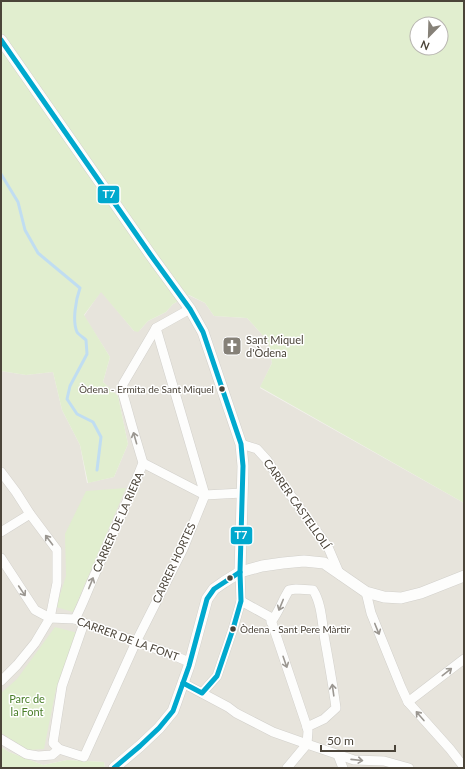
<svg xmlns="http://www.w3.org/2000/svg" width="465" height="769" viewBox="0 0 465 769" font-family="Lato,sans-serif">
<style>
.residential{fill:#e7e4dc}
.green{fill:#e1eecf;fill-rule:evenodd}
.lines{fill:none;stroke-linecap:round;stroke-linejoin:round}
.stream{stroke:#c0ddf1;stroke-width:3}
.minor-casing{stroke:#d2d0cb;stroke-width:10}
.tertiary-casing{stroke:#d2d0cb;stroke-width:12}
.minor{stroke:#fdfdfc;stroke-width:9}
.tertiary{stroke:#fdfdfc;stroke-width:11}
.bus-1-casing{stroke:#fff;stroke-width:8}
.bus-1{stroke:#00a9ce;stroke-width:5}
.oneway{stroke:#9b9791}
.bus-dot{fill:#4b4439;stroke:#fff;stroke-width:1.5}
.labels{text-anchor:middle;stroke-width:3;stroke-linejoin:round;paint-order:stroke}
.bus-label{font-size:10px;fill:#4b4439;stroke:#fff;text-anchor:end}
.poi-label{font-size:11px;fill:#4b4439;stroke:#fff;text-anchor:start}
.street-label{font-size:11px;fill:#4b4439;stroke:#fff}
.park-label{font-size:11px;fill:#4a7f2a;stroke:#fff}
.line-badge{stroke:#fff;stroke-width:1.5}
.badge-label{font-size:11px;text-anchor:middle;font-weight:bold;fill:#fff}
</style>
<rect width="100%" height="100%" fill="#f4f2ee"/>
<!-- residential -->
<polygon class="residential" points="101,291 134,331 140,330 148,321 166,312 173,304 188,295 205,303 214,316 247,318 268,341 272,363 260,388 464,503 464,768 105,768 104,762 67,760 43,765 9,752 1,747 1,371 26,375 53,372 62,410 80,445 87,483 114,477 128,444 118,396 103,382 110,357 84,316"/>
<!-- green -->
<g class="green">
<path d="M1,1H464V503L260,387L272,363L268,341L247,318L214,316L205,303L189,295L173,304L166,312L148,321L140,330L138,332L134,331L101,292L84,315L110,357L103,382L118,396L128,444L114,477L88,483L80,445L62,410L53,372L26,375L1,371ZM417,24H441V48H417Z"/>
<polygon points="126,488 73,612 56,607 66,576 65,534 86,491"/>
<polygon points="55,627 78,633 56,689 44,749 28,750 1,733 1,693 17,679"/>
<polygon points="1,747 9,752 43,765 67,760 104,762 105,768 1,768"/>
</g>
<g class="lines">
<!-- stream -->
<path class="stream" d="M1,174L18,202L25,230L38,253L80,288C76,299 72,321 77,332C79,335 84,338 86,340L87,354L70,386L67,399L77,414L93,422L101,437L97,470"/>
<defs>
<g id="minor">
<polyline points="241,444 257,449 267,460 284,486 328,547 340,575"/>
<polyline points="143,463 205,495 242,493"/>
<polyline points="1,472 16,492 30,514 57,550 57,583 50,618 35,643 17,665 1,681"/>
<polyline points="1,532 30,514"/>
<polyline points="1,558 35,610 50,618 75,619 84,623 168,653 189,662"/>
<polyline points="366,592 371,613 401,687 408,702 450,749 464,767"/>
<polyline points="241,601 270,617 306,724 308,731 307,744"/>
<path d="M75,619C83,604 88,589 95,574C111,537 128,501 143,463L132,426L123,394V384L156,328L190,309"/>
<path d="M271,622C279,612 282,601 289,590L296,589L313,590C322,604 322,624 325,641C329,663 333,685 336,708L324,719L307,727"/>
<polyline points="84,623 62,686 53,743 59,749 84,757 136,642 183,549 205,495 156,328"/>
<polyline points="183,683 228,707 236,713 273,732 307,744 354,760 384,761 409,768"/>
<polyline points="202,693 217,676 233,629 241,601 240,572"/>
<polyline points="408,702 464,659"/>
<polyline points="1,739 26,754 38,756 52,755 59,749"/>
<polyline points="338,755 343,768"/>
<polyline points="287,768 307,744"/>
</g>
<g id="tertiary">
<polyline points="1,40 150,254 190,309 203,332 241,444 243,466 240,572"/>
<polyline points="114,768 140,746 159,728 173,711 189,666 207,599 214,589 224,582 240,572 262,566 283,563 304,561 324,563 366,592 384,597 401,598 421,593 464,576"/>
</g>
</defs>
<!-- minor casing -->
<use href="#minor" class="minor-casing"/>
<!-- tertiary casing -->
<use href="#tertiary" class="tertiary-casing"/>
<!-- minor -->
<use href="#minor" class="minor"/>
<!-- tertiary -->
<use href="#tertiary" class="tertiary"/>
<defs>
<g id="bus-1">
<polyline points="1,40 150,254 190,309 203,332 241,444 243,466 240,572 241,601 233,629 217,676 202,693 183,683"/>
<polyline points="114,768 140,746 159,728 173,711 189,666 207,599 214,589 240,572"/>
</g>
</defs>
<!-- bus-1 casing -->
<use href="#bus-1" class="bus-1-casing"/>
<!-- bus-1 -->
<use href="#bus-1" class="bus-1"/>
</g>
<!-- one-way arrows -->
<defs><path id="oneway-shaft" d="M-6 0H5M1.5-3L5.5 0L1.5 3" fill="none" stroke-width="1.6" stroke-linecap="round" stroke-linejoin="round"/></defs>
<g class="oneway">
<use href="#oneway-shaft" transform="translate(135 438) rotate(-106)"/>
<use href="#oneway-shaft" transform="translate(49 540) rotate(-127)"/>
<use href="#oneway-shaft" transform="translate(91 583) rotate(-68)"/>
<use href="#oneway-shaft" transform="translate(22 591) rotate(56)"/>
<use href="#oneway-shaft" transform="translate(281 605) rotate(112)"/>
<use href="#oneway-shaft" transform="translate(377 629) rotate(68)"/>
<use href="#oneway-shaft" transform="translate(285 662) rotate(71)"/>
<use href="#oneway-shaft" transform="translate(447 672) rotate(-38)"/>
<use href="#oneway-shaft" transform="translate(333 690) rotate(-98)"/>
<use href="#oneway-shaft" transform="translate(420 716) rotate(-131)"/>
<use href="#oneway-shaft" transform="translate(357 760) rotate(6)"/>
</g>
<!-- icons -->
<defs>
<symbol id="church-square" viewBox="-11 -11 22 22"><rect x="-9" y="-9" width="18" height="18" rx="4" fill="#868178" stroke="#fff"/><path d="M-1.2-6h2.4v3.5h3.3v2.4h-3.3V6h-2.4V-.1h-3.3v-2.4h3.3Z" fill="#fff"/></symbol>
</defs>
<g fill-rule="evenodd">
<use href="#church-square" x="221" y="335" width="22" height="22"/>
</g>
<!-- markers -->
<g class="bus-dot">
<circle cx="222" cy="389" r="3.5"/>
<circle cx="230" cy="578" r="3.5"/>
<circle cx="233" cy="629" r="3.5"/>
</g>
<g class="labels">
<!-- bus labels -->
<g class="bus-label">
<text x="214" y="393">Òdena - Ermita de Sant Miquel</text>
<text x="240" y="633" text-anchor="start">Òdena - Sant Pere Màrtir</text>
</g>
<!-- poi labels -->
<g class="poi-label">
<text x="246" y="344">Sant Miquel<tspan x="246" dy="13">d'Òdena</tspan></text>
</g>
<!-- street labels -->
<g class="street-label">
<text transform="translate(297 504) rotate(55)" y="4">CARRER CASTELLOLÍ</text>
<text transform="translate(118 522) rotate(-66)" y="4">CARRER DE LA RIERA</text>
<text transform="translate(174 563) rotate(-65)" y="4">CARRER HORTES</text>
<text transform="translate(128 639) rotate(20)" y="4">CARRER DE LA FONT</text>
</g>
<!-- park labels -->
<g class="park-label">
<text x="27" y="703">Parc de<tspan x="27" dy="13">la Font</tspan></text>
</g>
</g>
<g class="line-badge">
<rect x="97" y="185" width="23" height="19" rx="4" fill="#00a9ce"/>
<rect x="230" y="526" width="23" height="19" rx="4" fill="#00a9ce"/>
</g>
<g class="badge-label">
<text x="109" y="198">T7</text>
<text x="241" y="539">T7</text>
</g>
<!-- border -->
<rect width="465" height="769" fill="none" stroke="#4b4439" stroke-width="4"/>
<!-- north arrow -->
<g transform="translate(429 36) rotate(203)"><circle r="19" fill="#ffffff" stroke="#b7b4b0"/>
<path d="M0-3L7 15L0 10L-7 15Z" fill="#868178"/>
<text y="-6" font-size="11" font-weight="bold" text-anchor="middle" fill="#4b4439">N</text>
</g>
<!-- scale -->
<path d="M321 745v6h74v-6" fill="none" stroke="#4b4439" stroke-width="2"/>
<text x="327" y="745" font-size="12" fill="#4b4439" stroke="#ffffff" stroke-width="3" paint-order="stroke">50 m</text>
</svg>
